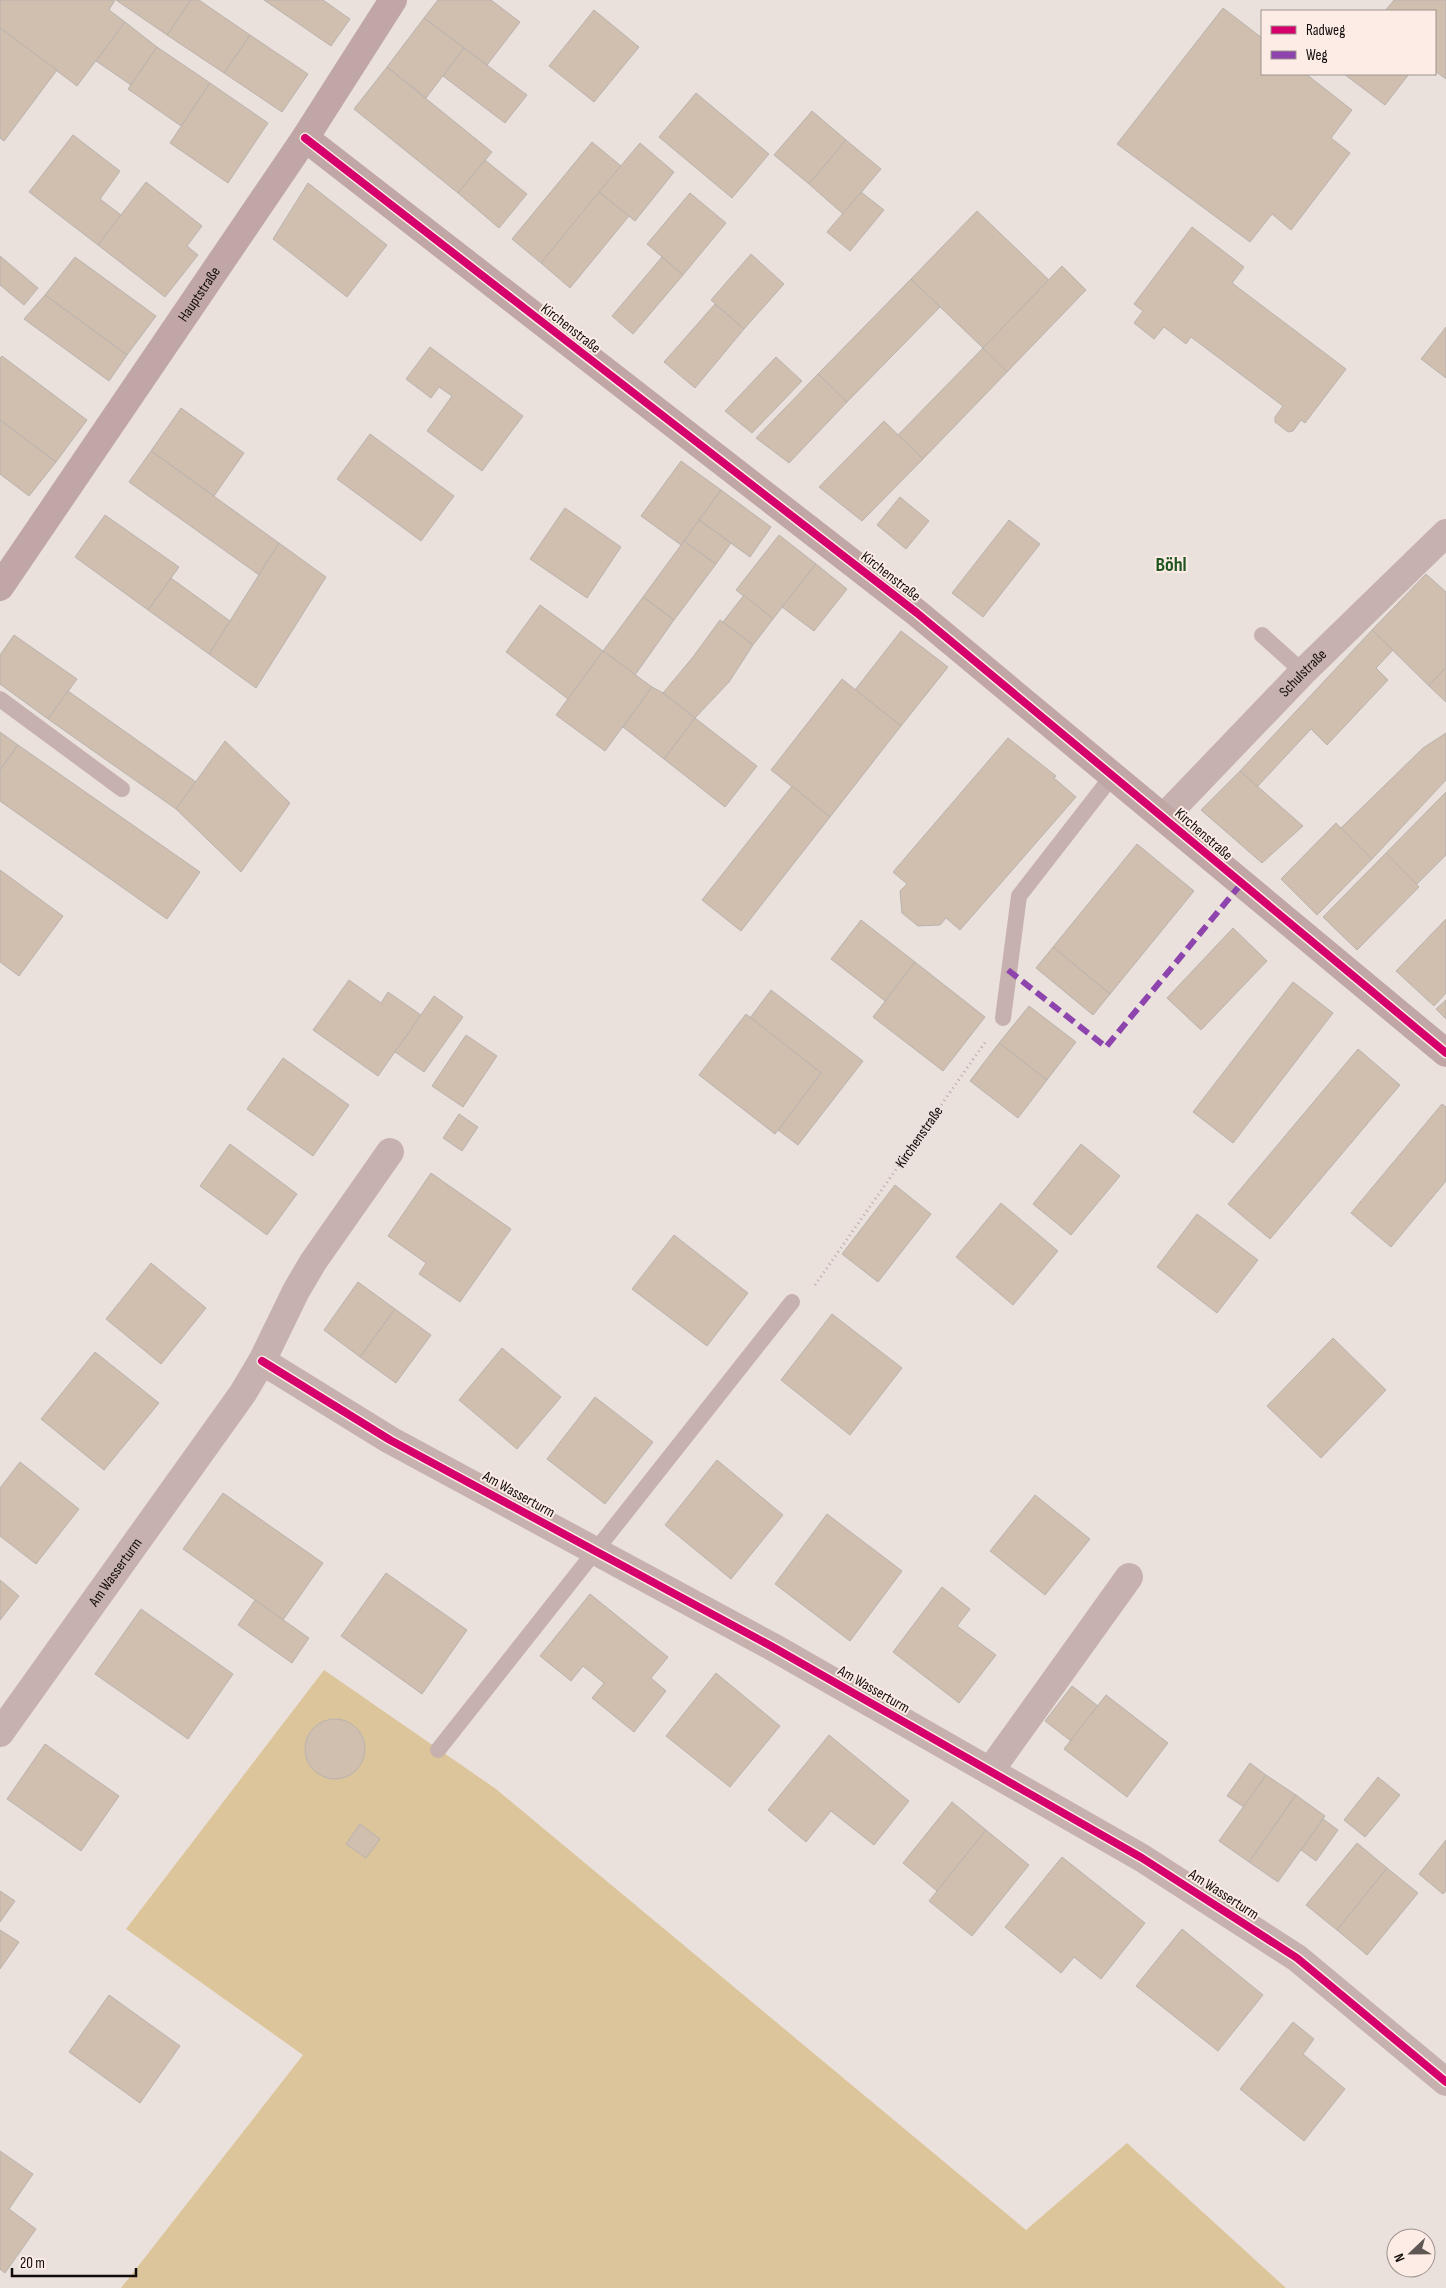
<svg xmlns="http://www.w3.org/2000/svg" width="1446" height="2288" viewBox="0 0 1446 2288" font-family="'Sofia Sans Condensed',sans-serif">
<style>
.green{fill:#dcc59a}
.building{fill:#d0beae;stroke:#b9b3af}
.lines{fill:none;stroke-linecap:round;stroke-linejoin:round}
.path{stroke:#baaba9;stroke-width:3;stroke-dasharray:1 4;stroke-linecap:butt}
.lane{stroke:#c7b1ae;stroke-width:16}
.street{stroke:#c7b1ae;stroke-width:28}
.secondary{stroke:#c0a6a4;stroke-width:28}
.quiet{stroke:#8e44ad;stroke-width:6;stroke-dasharray:12 6;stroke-linecap:butt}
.cycleway-casing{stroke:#fcece5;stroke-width:11}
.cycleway{stroke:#d6006c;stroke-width:8}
.labels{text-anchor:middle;stroke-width:4;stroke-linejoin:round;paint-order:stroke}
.street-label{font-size:15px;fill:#120d0b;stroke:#fcece5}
.district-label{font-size:20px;font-weight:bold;fill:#1f5521;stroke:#fcece5}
</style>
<rect width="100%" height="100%" fill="#eae1dd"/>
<!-- green -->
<polygon class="green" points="324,1670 496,1789 1026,2230 1127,2143 1286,2288 121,2288 303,2055 126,1929"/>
<!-- building -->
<g class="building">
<polygon points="0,0 115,0 109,10 125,22 77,86 0,28"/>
<polygon points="116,0 191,0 167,35"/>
<polygon points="191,0 199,0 250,35 224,73 167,35"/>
<polygon points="264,0 323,0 350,19 331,46"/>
<polygon points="438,0 491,0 520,22 487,65 424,18"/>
<polygon points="1394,0 1446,0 1446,79 1435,71 1435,11 1385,11"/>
<polygon points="1223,8 1262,38 1262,74 1306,74 1352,110 1331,138 1350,153 1291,230 1272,214 1250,242 1117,144"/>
<polygon points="594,10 639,47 594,102 549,66"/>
<polygon points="424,18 464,48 426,98 387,67"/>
<polygon points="125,22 157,47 131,85 96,61"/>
<polygon points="0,28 57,70 4,141 0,138"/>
<polygon points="250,35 308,74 282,112 224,73"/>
<polygon points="157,47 210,83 181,126 128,89"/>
<polygon points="464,48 527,95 505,123 443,76"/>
<polygon points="387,67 492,152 458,193 354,109"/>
<polygon points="1344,74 1409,74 1385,105"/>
<polygon points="210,83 268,123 228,183 170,143"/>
<polygon points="696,93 769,154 732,198 659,137"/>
<polygon points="812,111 846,140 809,184 774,155"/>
<polygon points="73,135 120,171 100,199 121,215 98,245 29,192"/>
<polygon points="846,140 881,169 843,214 809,184"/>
<polygon points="592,142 621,166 541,263 512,239"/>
<polygon points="640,143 674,172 635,221 599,192"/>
<polygon points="485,160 527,194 499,228 458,193"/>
<polygon points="146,182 202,226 187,246 198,255 165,297 98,245"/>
<polygon points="308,183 387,245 347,297 273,239"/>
<polygon points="599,192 629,216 570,288 541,263"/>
<polygon points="861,192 884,210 850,251 827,232"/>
<polygon points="690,193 726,223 683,275 647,244"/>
<polygon points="977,211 1049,280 983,348 911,279"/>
<polygon points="1192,227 1244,267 1232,283 1346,369 1305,423 1301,420 1293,431 1288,432 1275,422 1275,417 1283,406 1191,337 1186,344 1164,327 1154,339 1134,323 1143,311 1134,304"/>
<polygon points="751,254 784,284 744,329 711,300"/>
<polygon points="0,256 38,288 24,305 0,285"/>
<polygon points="75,257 156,316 127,355 45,295"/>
<polygon points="662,257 683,275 633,334 612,316"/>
<polygon points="1062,266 1086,290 1007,372 983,348"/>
<polygon points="911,279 940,307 847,402 818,374"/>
<polygon points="45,295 127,355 109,381 24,319"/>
<polygon points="715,304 744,329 695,388 664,362"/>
<polygon points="1446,327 1446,378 1421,359"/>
<polygon points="430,347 523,416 482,471 427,431 452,396 439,387 431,398 406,379"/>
<polygon points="983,348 1007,372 923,459 898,435"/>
<polygon points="2,356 87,420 56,462 0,420 0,358"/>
<polygon points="776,357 802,381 752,433 725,411"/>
<polygon points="818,374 847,402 789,463 756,438"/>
<polygon points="181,408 244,453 214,496 151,451"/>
<polygon points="0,420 56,462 29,496 0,474"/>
<polygon points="884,421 923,459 862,521 819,487"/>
<polygon points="370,434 454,496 421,541 337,479"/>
<polygon points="151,451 279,543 259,575 129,482"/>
<polygon points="681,461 721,490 681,545 641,516"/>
<polygon points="721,490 771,527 750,557 699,520"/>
<polygon points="900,497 929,521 906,549 877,525"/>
<polygon points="565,508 621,547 587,598 530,559"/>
<polygon points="105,515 179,567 148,610 75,557"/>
<polygon points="699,520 731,543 716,564 684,541"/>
<polygon points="1009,520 1040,544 983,617 952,593"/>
<polygon points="779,535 816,564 773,619 736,590"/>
<polygon points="684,541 716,564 674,620 643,597"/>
<polygon points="279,543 326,577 256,688 209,654"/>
<polygon points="816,564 847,589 814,631 782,607"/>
<polygon points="1426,574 1446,592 1446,667 1429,686 1372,630"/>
<polygon points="171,578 230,621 209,654 148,610"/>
<polygon points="744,595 773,619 753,645 723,622"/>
<polygon points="643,597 674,620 635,675 603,651"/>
<polygon points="540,605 603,651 568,699 506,652"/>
<polygon points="720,620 753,645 729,682 695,718 663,693 693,657"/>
<polygon points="1372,630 1393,650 1376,668 1388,680 1327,745 1311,729 1257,787 1240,771"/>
<polygon points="901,631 948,667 901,726 855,690"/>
<polygon points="14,635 77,679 48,719 0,684 0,655"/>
<polygon points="603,651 652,687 605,751 556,715"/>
<polygon points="1446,667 1446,702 1429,686"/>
<polygon points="842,679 901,726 830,817 771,770"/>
<polygon points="652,687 663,693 695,718 664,759 623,727"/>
<polygon points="68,691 196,782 176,809 48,719"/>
<polygon points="695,718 757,766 725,807 664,759"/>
<polygon points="0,732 18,745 0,770"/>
<polygon points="1446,733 1446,780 1372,859 1341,828 1423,748"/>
<polygon points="1008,738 1056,776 1054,778 1076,797 960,930 946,918 940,925 918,926 902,913 900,891 907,884 893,872"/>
<polygon points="225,741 290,803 241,872 176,809"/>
<polygon points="18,745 200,872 167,919 0,801 0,770"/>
<polygon points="1240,771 1303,826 1262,863 1201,810"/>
<polygon points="792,786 830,817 741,931 702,900"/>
<polygon points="1446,792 1446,855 1416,885 1386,853"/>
<polygon points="1336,823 1372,859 1317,915 1281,879"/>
<polygon points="1137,844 1194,891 1110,994 1053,947"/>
<polygon points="1386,853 1419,887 1357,950 1323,917"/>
<polygon points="0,870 63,916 19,976 0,962"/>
<polygon points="1446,919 1446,993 1434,1006 1396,971"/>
<polygon points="861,920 915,962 885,1001 831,959"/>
<polygon points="1233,928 1267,961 1201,1030 1167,998"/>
<polygon points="1053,947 1110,994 1093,1015 1036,968"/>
<polygon points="915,962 985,1017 943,1071 873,1017"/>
<polygon points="349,980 381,1003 388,992 421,1015 378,1076 313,1030"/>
<polygon points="1293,982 1333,1013 1233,1143 1193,1112"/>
<polygon points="771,990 863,1061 798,1145 778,1130 821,1073 750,1018"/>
<polygon points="434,996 463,1017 424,1072 395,1052"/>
<polygon points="1446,1000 1446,1019 1436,1009"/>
<polygon points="1029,1006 1076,1042 1047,1080 999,1043"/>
<polygon points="746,1014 821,1073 775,1134 699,1075"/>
<polygon points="466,1035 497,1056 463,1107 432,1086"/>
<polygon points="999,1043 1047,1080 1018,1118 970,1081"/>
<polygon points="1358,1049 1400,1085 1270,1239 1228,1204"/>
<polygon points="283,1058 349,1105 313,1156 247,1109"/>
<polygon points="1442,1104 1446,1107 1446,1181 1391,1247 1351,1213"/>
<polygon points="459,1114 478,1127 462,1151 443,1138"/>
<polygon points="230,1144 297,1194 267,1235 200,1186"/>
<polygon points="1081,1144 1120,1176 1071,1235 1033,1204"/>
<polygon points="431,1173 511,1229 460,1302 419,1274 426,1263 388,1236"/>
<polygon points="895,1185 931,1214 878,1282 842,1254"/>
<polygon points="1001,1203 1058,1251 1013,1305 956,1257"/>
<polygon points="1197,1214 1258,1260 1217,1313 1157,1267"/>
<polygon points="674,1235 748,1293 707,1346 632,1289"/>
<polygon points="151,1263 206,1308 161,1364 106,1319"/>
<polygon points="358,1282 395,1309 360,1357 324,1330"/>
<polygon points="395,1309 431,1335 396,1383 360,1357"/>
<polygon points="832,1314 902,1368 850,1435 781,1380"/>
<polygon points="1333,1338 1386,1390 1321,1458 1267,1406"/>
<polygon points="502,1348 561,1397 517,1449 459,1400"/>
<polygon points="95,1352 159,1403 104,1470 41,1419"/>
<polygon points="595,1397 653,1442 605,1504 547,1459"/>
<polygon points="717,1460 783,1515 731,1579 665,1525"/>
<polygon points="20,1462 79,1509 36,1564 0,1536 0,1488"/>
<polygon points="223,1493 323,1563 283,1620 183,1549"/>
<polygon points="1035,1495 1090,1539 1045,1595 990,1551"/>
<polygon points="827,1514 902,1571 850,1641 775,1584"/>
<polygon points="386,1573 467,1630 422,1694 341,1636"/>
<polygon points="0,1580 19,1596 0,1620"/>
<polygon points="942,1587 970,1609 957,1626 996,1655 959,1703 893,1652"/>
<polygon points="590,1594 668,1657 651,1678 666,1691 634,1732 592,1698 604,1683 583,1666 571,1681 540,1656"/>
<polygon points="255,1600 309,1638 292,1663 238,1625"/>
<polygon points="141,1609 233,1674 188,1739 95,1674"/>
<polygon points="716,1673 780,1726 730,1787 666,1736"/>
<polygon points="1072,1686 1098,1706 1071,1741 1045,1721"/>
<polygon points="1106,1695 1168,1743 1127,1797 1064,1749"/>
<circle cx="335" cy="1749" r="30"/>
<polygon points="829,1735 909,1801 874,1845 831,1811 806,1842 768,1810"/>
<polygon points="45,1744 119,1796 81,1851 7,1799"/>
<polygon points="1250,1763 1266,1775 1244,1807 1227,1796"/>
<polygon points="1266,1775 1296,1795 1249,1862 1219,1841"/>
<polygon points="1378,1777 1400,1795 1365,1837 1344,1820"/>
<polygon points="1296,1795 1325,1816 1278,1882 1249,1862"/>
<polygon points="952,1802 986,1830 937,1891 903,1863"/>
<polygon points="1323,1819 1338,1830 1316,1861 1301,1850"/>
<polygon points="360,1824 380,1839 366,1858 346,1844"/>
<polygon points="986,1830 1029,1865 972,1936 929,1901"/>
<polygon points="1446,1840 1446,1891 1443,1894 1419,1874"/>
<polygon points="1357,1843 1387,1868 1337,1930 1306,1905"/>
<polygon points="1062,1857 1145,1923 1101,1979 1074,1957 1061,1973 1005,1927"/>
<polygon points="1387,1868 1418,1893 1367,1955 1337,1930"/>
<polygon points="0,1891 15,1901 0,1922"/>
<polygon points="1182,1929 1263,1995 1218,2051 1136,1986"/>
<polygon points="0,1930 19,1942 0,1969"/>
<polygon points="109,1995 180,2046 140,2103 69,2052"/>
<polygon points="1293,2022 1314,2039 1303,2054 1345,2089 1304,2141 1240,2089"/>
<polygon points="0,2151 33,2174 9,2209 36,2229 5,2273 0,2269"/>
</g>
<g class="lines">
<!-- path -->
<path class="path" id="s1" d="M815,1285L986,1041"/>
<!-- lane -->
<g class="lane">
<polyline points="1262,635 1303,672"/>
<polyline points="0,699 122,789"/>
<polyline points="1003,1018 1019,896 1113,775"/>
<polyline points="438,1750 792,1302"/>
</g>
<!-- street -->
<g class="street">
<path id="s2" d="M1164,817L1303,672L1446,533"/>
<polyline points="262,1361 390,1440 771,1646 1142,1858 1297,1958 1446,2082"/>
<path id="s3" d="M0,1733L243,1393L262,1361L296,1291L313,1262L390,1152"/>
<polyline points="990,1771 1129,1577"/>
</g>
<!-- secondary -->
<g class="secondary">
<polyline points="305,138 917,613 1446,1053"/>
<path id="s4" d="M0,587L305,138L393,0"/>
</g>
<!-- quiet -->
<polyline class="quiet" points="1008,970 1106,1047 1241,884"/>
<defs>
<g id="cycleway">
<polyline points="305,138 917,613 1446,1053"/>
<polyline points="262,1361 390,1440 771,1646 1142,1858 1297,1958 1446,2082"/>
</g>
</defs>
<!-- cycleway casing -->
<use href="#cycleway" class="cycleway-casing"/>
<!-- cycleway -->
<use href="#cycleway" class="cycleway"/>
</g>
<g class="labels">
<!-- street labels -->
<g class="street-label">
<text dy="5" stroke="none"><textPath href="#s4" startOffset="354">Hauptstraße</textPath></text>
<text transform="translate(571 328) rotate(38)" y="5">Kirchenstraße</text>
<text transform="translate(891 576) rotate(38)" y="5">Kirchenstraße</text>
<text dy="5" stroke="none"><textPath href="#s2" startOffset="200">Schulstraße</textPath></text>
<text transform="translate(1204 834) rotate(41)" y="5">Kirchenstraße</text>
<text dy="5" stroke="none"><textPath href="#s1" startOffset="181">Kirchenstraße</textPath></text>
<text transform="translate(519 1494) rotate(29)" y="5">Am Wasserturm</text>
<text dy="5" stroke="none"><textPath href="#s3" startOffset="198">Am Wasserturm</textPath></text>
<text transform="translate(874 1689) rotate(30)" y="5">Am Wasserturm</text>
<text transform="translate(1224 1894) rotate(33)" y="5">Am Wasserturm</text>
</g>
<!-- district labels -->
<g class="district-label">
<text x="1171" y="571">Böhl</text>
</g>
</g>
<!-- legend -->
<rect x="1261" y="10" width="175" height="65" fill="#fcece5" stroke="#9e938e"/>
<rect x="1271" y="26" width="25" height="8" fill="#d6006c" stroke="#9e938e"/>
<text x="1306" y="35" font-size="15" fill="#120d0b">Radweg</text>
<rect x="1271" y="51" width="25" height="8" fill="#8e44ad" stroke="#9e938e"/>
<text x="1306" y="60" font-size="15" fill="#120d0b">Weg</text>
<!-- north arrow -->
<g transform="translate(1411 2253) rotate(248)"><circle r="24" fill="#fcece5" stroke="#9e938e"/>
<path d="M0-4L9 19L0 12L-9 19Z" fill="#5e5754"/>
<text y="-8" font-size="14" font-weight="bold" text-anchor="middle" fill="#120d0b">N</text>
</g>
<!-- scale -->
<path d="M12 2268v8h124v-8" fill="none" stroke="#120d0b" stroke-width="2.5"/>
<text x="20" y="2268" font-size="15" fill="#120d0b" stroke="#fcece5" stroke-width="4" paint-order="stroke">20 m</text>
</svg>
